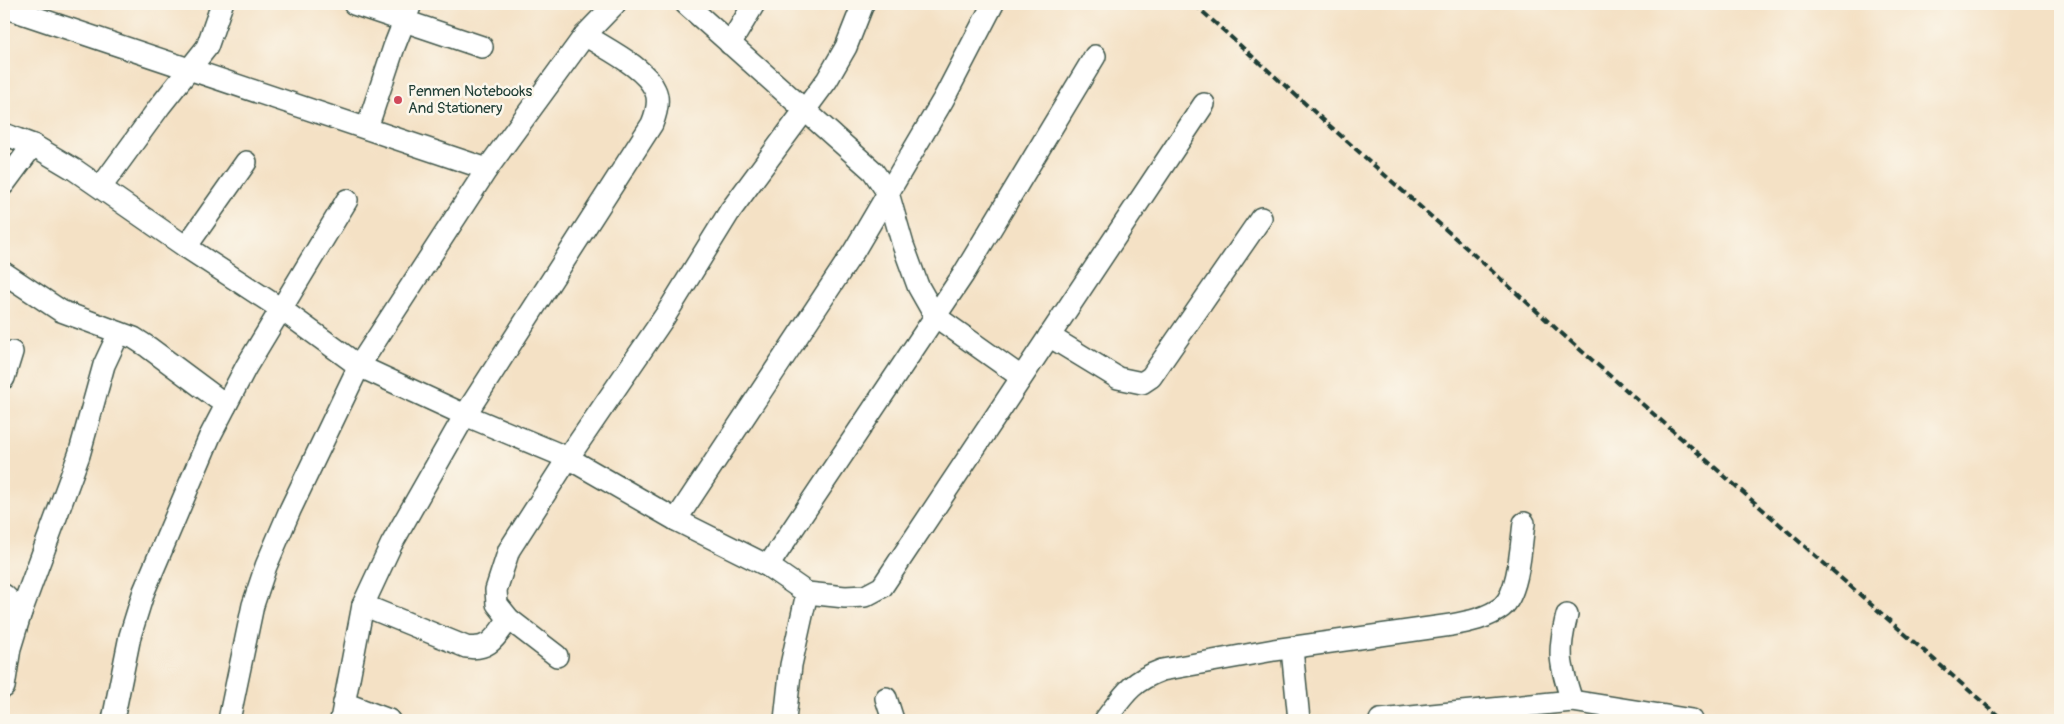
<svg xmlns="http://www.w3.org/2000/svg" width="2064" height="724" viewBox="0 0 2064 724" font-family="Pangolin,sans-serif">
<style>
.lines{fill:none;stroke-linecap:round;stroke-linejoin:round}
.minor-casing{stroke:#3f564a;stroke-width:24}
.minor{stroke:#fff;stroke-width:21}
.rail{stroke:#1f3d34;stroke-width:4;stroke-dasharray:8 4;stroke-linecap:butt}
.poi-dot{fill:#d1495b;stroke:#fbf7ec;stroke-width:2}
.labels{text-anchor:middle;stroke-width:5;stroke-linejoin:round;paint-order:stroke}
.poi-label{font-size:15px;fill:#1f3d34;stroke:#fbf7ec;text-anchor:start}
</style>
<rect width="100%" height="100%" fill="#fbf7ec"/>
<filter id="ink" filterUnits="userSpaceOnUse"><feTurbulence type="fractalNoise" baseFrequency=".02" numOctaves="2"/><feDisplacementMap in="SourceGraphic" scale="10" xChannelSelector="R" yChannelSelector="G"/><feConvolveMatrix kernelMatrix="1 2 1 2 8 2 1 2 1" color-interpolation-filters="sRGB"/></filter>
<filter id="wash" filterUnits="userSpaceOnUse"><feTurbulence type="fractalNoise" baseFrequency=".0096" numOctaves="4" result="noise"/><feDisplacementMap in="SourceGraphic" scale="20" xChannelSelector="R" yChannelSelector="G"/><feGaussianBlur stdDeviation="1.12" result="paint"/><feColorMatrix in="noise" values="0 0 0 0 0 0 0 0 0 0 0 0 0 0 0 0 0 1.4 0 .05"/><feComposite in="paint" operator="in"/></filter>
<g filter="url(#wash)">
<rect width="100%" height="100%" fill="#f4e1c5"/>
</g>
<g filter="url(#ink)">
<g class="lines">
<defs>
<g id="minor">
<polyline points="354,4 482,47"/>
<polyline points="686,4 873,171 888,193 903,245 918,286 935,316 1021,377"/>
<polyline points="4,7 487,169"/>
<polyline points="730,44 754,4"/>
<polyline points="367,128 394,47 411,4"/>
<polyline points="4,134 33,145 75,170 186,247 281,309 359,366 465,415 568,458 676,520 768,566 807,593 791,665 785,720"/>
<polyline points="4,184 33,145"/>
<polyline points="101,187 160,106 207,47 222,4"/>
<polyline points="186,247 246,162"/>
<polyline points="4,273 61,311 134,338 148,347 226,405"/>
<polyline points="1049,336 1118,378 1142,383 1151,377 1261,218"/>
<polyline points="4,378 12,352"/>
<polyline points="676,520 854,251 943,100 993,4"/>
<polyline points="768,566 963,275 1095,56"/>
<polyline points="807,593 845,597 865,596 882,587 1204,104"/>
<polyline points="4,595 21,612"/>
<path d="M363,605L466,647C490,651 496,636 509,619"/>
<path d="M1567,615C1557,654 1560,664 1572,701"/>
<polyline points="1292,649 1299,720"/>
<polyline points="557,656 509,619 497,604 496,590 509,550 568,458 665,316 730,211 827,80 846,47 863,4"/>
<polyline points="4,687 10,648 21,612 79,455 104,365 119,333"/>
<polyline points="886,698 893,720"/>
<polyline points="344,703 389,720"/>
<polyline points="113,720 130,636 144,591 210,436 246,367 347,200"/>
<polyline points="229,720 253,605 266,566 290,510 359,366 487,169 585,35 615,4"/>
<path d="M341,720L363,605L391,545L465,415L652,124C656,114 660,100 655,90C645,67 606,49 585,35"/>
<path d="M1105,720C1124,695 1130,682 1162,670L1274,650L1451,625C1468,622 1488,618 1502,607C1519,593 1521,545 1524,523"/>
<polyline points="1380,720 1572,701 1692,720"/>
</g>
</defs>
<!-- minor casing -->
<use href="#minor" class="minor-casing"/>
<!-- minor -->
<use href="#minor" class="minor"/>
<!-- rail -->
<polyline class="rail" points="1194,4 1560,332 2003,720"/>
</g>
</g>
<!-- markers -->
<circle class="poi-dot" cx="398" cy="100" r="5"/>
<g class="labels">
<!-- poi labels -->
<g class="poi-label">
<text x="408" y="96">Penmen Notebooks<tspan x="408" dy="17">And Stationery</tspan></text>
</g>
</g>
<!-- margin -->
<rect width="2064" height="724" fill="none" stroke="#fbf7ec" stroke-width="20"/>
</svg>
